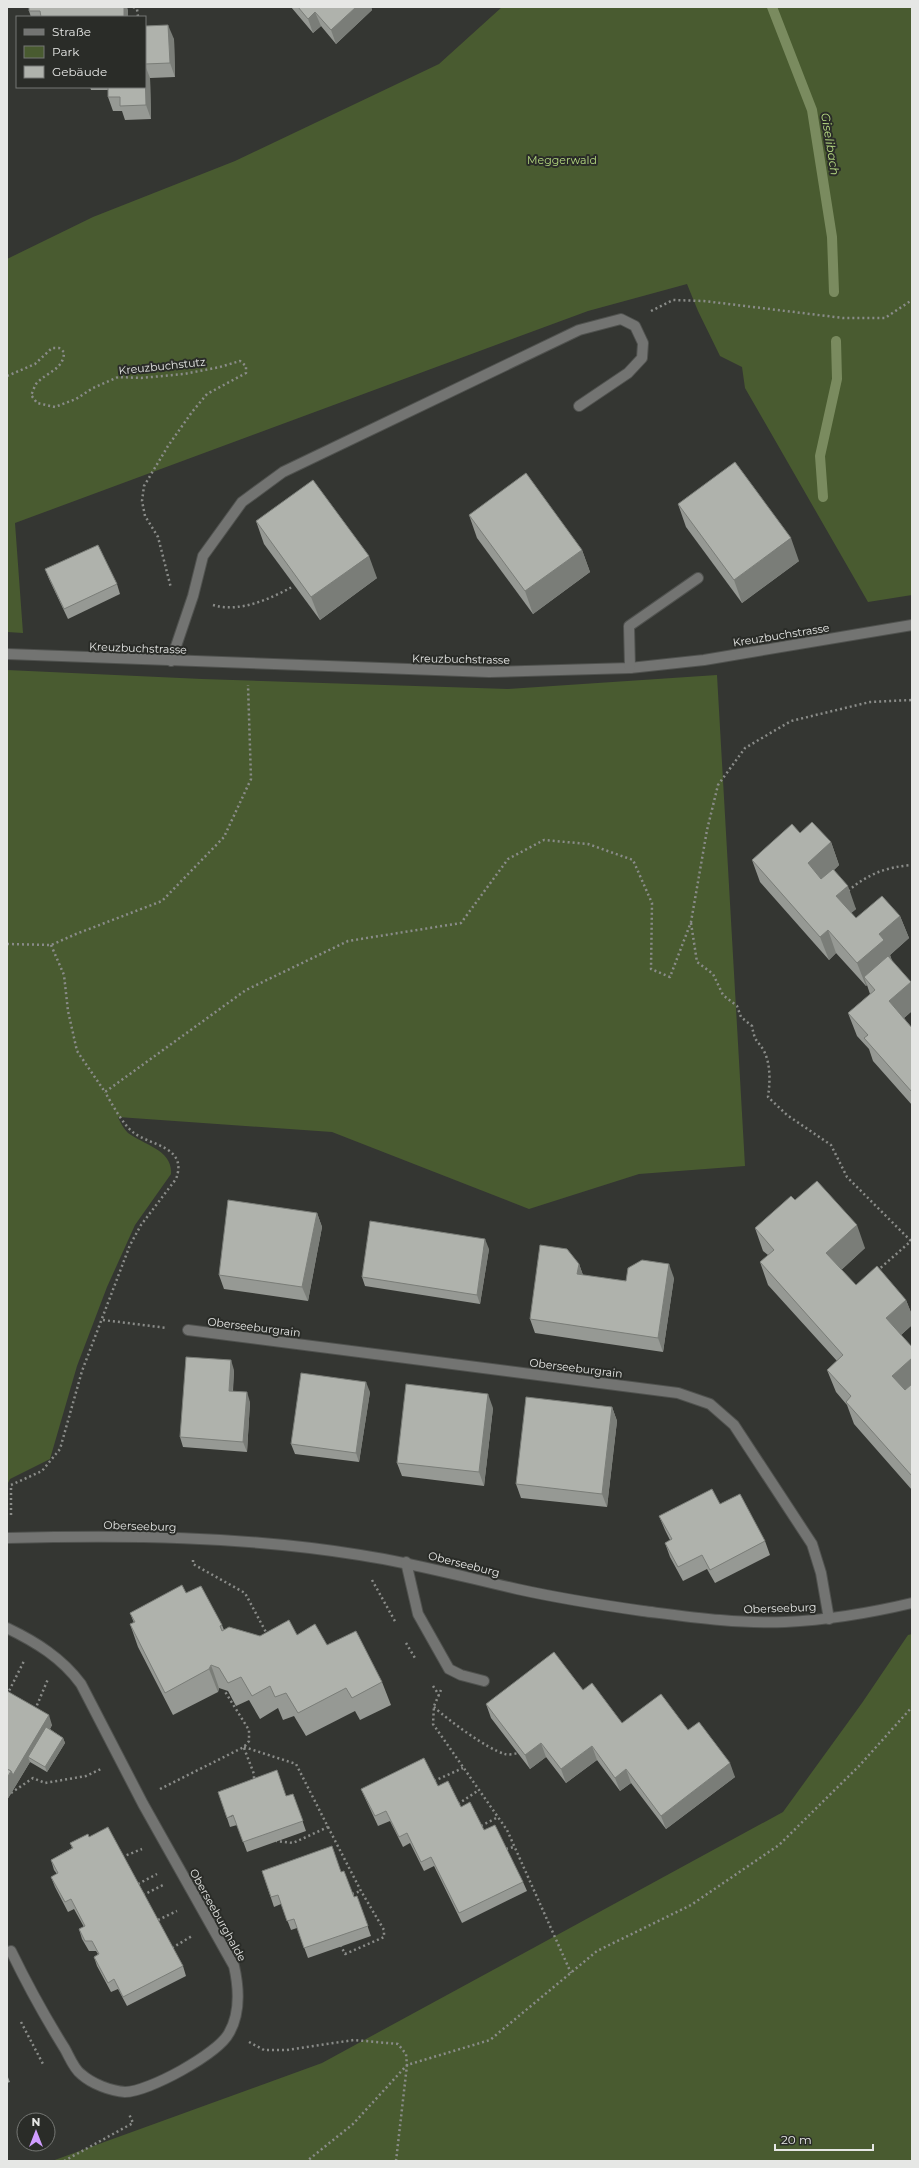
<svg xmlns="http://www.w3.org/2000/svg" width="919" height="2168" viewBox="0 0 919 2168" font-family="Montserrat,sans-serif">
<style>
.green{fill:#495b30}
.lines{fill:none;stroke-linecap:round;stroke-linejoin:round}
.stream{stroke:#7a8b5f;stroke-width:10}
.minor-casing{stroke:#50524f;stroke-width:12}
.path{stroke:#8a8c89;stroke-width:2.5;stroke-dasharray:2 3;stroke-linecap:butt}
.minor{stroke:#737472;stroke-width:10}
.wall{fill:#969994}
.shaded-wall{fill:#7a7d78}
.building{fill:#afb2ac;stroke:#7a7d78}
.labels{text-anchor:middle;stroke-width:4;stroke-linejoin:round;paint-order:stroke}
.park-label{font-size:11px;fill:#b5da80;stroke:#2a2c28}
.street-label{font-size:11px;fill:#e6e7e5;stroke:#2a2c28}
.water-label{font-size:12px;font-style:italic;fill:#b8dd83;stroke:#2a2c28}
</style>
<rect width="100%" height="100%" fill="#343632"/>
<!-- green -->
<g class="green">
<polygon points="502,7 912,7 912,595 868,602 745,388 742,367 720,356 698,311 687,284 588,311 15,523 23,633 7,632 7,259 93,217 235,161 439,64"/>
<path d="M7,670L202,679L508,689L717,675L745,1166L639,1174L529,1209L332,1132L118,1117C120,1122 124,1129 128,1133C144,1145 173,1150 171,1174L135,1225L107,1287L77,1366L50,1459L10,1479L7,1485Z"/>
<polygon points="912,1634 912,2161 52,2161 322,2063 783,1812 862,1703 908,1635"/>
</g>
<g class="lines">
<!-- stream -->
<g class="stream">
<polyline points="772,7 812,110 832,237 834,292"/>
<polyline points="823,497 820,456 837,379 836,341"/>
</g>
<defs>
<g id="minor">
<polyline points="7,654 489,672 630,668 704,660 912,625"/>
<polyline points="171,661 193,596 203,556 242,502 283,472 579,330 621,319 635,326 643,343 642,358 628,373 579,406"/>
<polyline points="630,668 629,626 698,578"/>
<polyline points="188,1330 678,1393 710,1404 734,1425 812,1544 821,1573 829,1619"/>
<path d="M7,1538C125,1535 243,1536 360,1555C413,1563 464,1577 517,1589C558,1598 601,1605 643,1611C690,1617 738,1624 785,1622C828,1620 870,1613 912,1603"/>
<polyline points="406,1562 418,1614 449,1669 461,1675 484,1681"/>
<path d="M7,1628C36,1642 62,1658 81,1684L143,1804L234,1966C239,1988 241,2012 229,2033C218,2054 148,2092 125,2092C111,2091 92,2084 81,2074C74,2069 69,2056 65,2049C45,2017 27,1984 11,1951"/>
</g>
</defs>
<!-- minor casing -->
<use href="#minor" class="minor-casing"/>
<!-- path -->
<g class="path">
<polyline points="133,7 137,9 138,17"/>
<polyline points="651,311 673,300 704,301 843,318 885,318 912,300"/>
<path d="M7,376L35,364L52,348H59L64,352C64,370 46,372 36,384C34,387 33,392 31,395L37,403L55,407L76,399L93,388L118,377L141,378L184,374L220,367L240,361L246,366V373L207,394L192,412L168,446L144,486L142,501L145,516L158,537L171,588"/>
<path d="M213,605C239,613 270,599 292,587"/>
<path d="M848,891C868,874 886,867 912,865"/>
<path d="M691,923L697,962L713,974L723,995L737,1006L741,1017L752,1026C755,1043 757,1039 764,1051C771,1065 770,1083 768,1097L787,1115L831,1145L847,1177L912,1242"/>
<polyline points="7,944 51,945 76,934 162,901 224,837 251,779 248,685"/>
<polyline points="51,945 64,975 68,1011 77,1051 105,1092 246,990 348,941 461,923 508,859 544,840 588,844 633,860 652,903 651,969 670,977 691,922 707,830 718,785 745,748 791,721 870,702 912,700"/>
<polyline points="877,1271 911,1241"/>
<polyline points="103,1320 167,1328"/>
<path d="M11,1515V1485L42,1471L60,1449L82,1371L130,1245L141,1225L176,1179C188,1147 152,1146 134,1133C123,1125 112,1104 105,1092"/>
<polyline points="193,1560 193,1564 245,1593 268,1636"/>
<polyline points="372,1580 396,1623"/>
<polyline points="406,1643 415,1658"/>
<polyline points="433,1686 439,1695"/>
<polyline points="441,1690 434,1706 433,1724 507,1830 571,1973"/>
<polyline points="7,1695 24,1661"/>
<path d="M434,1707C448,1720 487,1749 505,1754C509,1755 514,1754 518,1753"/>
<polyline points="35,1710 48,1679"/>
<polyline points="244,1747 296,1764 328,1827 293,1843 276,1841"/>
<polyline points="244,1748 254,1774 254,1781"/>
<polyline points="434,1781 463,1768"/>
<polyline points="160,1789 244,1747 249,1741 249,1730 224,1690"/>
<polyline points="11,1793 33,1778 45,1783 86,1776 101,1769"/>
<polyline points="458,1804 479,1790"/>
<polyline points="481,1826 498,1817"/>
<polyline points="328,1827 361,1891 384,1930 384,1937 345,1954 341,1946"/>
<polyline points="506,1849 514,1847"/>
<polyline points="122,1857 142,1849"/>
<polyline points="138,1884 157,1874"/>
<polyline points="352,1894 361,1891"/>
<polyline points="143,1895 163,1885"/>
<polyline points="158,1920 177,1911"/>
<polyline points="172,1948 192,1936"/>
<polyline points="21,2022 44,2066"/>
<polyline points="249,2042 264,2050 287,2050 354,2040 398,2044 406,2054 407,2065 353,2124 307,2161"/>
<polyline points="64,2161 133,2123 129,2114"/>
<polyline points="396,2161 407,2065 490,2040 597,1951 691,1905 779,1845 860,1765 912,1707"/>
</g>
<!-- minor -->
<use href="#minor" class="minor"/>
</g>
<!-- wall -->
<g class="wall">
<polygon points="29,7 127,7 128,12 128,17 31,17 29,11"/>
<polygon points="291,7 371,7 372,10 336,44 321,26 313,33"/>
<polygon points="145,26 174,39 175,77 150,78 151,119 125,120 122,111 113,111 108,97 108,90 91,90 90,87 145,87"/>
<polygon points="678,504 799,561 742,603 686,527"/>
<polygon points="469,515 582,550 590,572 533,614 477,538"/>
<polygon points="256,521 377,578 320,620 264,544"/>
<polygon points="45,569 117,584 120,594 68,619 49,579"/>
<polygon points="800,833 831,842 839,865 834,870 856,909 851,913 856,918 900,916 909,938 890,955 892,961 911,982 912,986 912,1011 904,1018 912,1028 912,1105 873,1061 869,1049 857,1036 848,1013 870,994 867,985 866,986 836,953 829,960 760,882 752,860"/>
<polygon points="795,1200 865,1248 841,1270 856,1285 906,1300 912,1315 912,1325 901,1335 912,1347 912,1490 854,1424 847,1405 836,1392 827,1370 837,1361 768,1285 760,1262 768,1255 763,1251 755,1228"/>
<polygon points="317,1213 322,1227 308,1301 224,1289 219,1275"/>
<polygon points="489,1249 480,1304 365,1286 362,1277"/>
<polygon points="579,1264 583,1275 626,1281 674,1278 663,1352 535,1333 530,1319"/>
<polygon points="234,1370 233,1391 250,1402 247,1452 183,1447 180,1437"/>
<polygon points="370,1392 359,1462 295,1454 291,1444"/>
<polygon points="612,1407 617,1421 607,1507 521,1498 516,1484"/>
<polygon points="493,1408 484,1486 402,1476 397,1463"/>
<polygon points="720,1504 765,1541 770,1555 715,1583 707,1569 683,1581 670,1557 665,1543 670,1540 665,1530 659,1516"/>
<polygon points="186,1593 222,1625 224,1630 260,1636 297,1635 327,1645 382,1682 391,1705 360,1720 355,1711 306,1736 294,1716 283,1720 278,1708 260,1719 249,1700 236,1706 228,1691 219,1688 218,1692 173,1715 138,1647 130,1624 134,1623 130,1613"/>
<polygon points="7,1691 52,1725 50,1729 63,1738 65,1743 47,1772 30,1762 7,1800"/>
<polygon points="486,1704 622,1723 688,1730 735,1777 666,1829 631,1783 620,1791 597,1760 566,1783 546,1757 530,1769 491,1718"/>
<polygon points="438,1786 461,1807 484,1830 523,1882 527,1891 462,1923 434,1866 424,1871 410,1843 403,1847 390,1821 378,1826 365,1798 361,1789"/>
<polygon points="293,1794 306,1831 247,1852 237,1825 230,1827 227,1818"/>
<polygon points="89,1837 183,1966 186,1976 127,2006 118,1989 111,1992 97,1966 94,1957 98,1954 96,1951 89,1951 82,1939 79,1929 84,1927 74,1909 68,1912 55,1887 51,1877 57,1874 54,1870 51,1860 72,1848 70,1843"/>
<polygon points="262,1871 341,1872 354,1897 357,1896 371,1936 308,1958 297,1928 291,1930 281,1904 274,1907"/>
<polygon points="7,2075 10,2082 7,2083"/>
</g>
<!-- shaded-wall -->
<g class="shaded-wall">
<polygon points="124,7 127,7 128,12 128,17 124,17"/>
<polygon points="356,7 371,7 372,10 336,44 331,30"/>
<polygon points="315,12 321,26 313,33 308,19"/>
<polygon points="168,25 174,39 175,77 170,63"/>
<polygon points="145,65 150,78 151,119 146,105"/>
<polygon points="791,538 799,561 742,603 734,580"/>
<polygon points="582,550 590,572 533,614 525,591"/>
<polygon points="369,556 377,578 320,620 311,597"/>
<polygon points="831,842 839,865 816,886 808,863"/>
<polygon points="848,886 856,909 844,919 836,896"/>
<polygon points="900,916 909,938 890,955 893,963 864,977 867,985 866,986 857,963 879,934"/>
<polygon points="828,930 836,953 829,960 820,937"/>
<polygon points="911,982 912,986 912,1011 897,1024 889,1001"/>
<polygon points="317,1213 322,1227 308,1301 302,1287"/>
<polygon points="857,1225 865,1248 835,1276 826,1253"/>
<polygon points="485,1239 489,1249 480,1304 477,1295"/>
<polygon points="579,1264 584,1278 577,1274"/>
<polygon points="669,1264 674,1278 663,1352 658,1338"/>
<polygon points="906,1300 912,1315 912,1325 894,1341 886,1318"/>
<polygon points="912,1358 912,1388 901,1398 892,1376"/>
<polygon points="231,1360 234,1370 232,1400 229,1391"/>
<polygon points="366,1382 370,1392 359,1462 356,1453"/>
<polygon points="247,1392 250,1402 247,1452 243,1442"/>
<polygon points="488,1394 493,1408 484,1486 479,1472"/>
<polygon points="612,1407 617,1421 607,1507 602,1494"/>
<polygon points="211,1665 219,1688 218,1692 209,1669"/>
<polygon points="49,1715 52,1725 32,1759 28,1757 30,1762 7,1800 7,1778"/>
<polygon points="63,1738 65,1743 47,1772 45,1767"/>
<polygon points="541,1743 546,1757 530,1769 525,1755"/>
<polygon points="592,1746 597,1760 566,1783 561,1769"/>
<polygon points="730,1763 735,1777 666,1829 661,1816"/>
<polygon points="626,1769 631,1783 620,1791 615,1778"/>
</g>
<!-- building -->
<g class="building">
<polygon points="29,7 124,7 124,17 41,17 40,11 29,11"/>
<polygon points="298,7 356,7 331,30 315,12 308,19"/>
<polygon points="168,25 170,63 145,64 145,26"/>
<polygon points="145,73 146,105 120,106 120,97 108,97 108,87 145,87"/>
<polygon points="735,462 791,538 734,580 678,504"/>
<polygon points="526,473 582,550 525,591 469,515"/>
<polygon points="313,480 369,556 311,597 256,521"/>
<polygon points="98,545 117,584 64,609 45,569"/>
<polygon points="812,822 831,842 808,863 821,879 833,869 848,886 836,896 856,918 882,896 900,916 879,934 884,940 857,963 828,930 820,937 752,860 792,824 800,833"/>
<polygon points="888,956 911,982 889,1001 912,1028 912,1092 864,1038 868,1035 848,1013 875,990 864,977"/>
<polygon points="817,1181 857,1225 826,1253 856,1285 877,1266 906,1300 886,1318 912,1347 912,1358 892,1376 905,1390 912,1384 912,1476 846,1402 851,1396 827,1370 843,1355 760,1262 774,1250 755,1228 791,1196 795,1200"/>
<polygon points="228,1200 317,1213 302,1287 219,1275"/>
<polygon points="370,1221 485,1239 477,1295 362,1277"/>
<polygon points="540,1245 567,1249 579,1264 577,1274 626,1281 628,1268 642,1260 669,1264 658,1338 530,1319"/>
<polygon points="186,1357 231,1360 229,1391 247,1392 243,1442 180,1437"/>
<polygon points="301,1373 366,1382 356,1453 291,1444"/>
<polygon points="406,1384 488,1394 479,1472 397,1463"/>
<polygon points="526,1397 612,1407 602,1494 516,1484"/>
<polygon points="712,1489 720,1504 740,1494 765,1541 710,1570 702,1555 678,1567 665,1543 672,1539 659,1516"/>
<polygon points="182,1585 186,1593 201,1586 222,1625 220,1626 222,1631 229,1627 260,1636 289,1620 297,1635 315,1624 327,1645 356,1631 382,1682 352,1698 346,1688 298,1713 286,1693 275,1697 270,1686 252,1696 241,1677 228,1683 219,1668 211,1665 209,1669 165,1693 130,1624 135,1622 130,1613"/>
<polygon points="554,1652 583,1690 592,1683 622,1723 661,1694 688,1730 699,1722 730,1763 661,1816 626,1769 615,1778 592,1746 561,1769 541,1743 525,1755 486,1704"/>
<polygon points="7,1691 49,1715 13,1775 11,1771 7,1769"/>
<polygon points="46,1727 63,1738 45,1767 28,1757"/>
<polygon points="424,1758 438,1786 448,1781 461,1807 470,1802 484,1830 495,1825 523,1882 459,1913 431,1857 421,1862 407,1833 399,1837 386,1811 375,1816 361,1789"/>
<polygon points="7,1769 11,1771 7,1778"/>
<polygon points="277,1770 286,1796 293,1794 303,1821 243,1842 233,1815 227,1818 218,1792"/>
<polygon points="108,1827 183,1966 123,1997 114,1979 108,1983 94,1957 99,1954 92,1941 85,1941 79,1929 85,1926 71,1899 65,1902 51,1877 58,1873 51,1860 73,1848 70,1843 88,1834 89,1837"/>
<polygon points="332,1846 341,1872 344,1871 354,1897 357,1896 368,1926 304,1948 294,1919 287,1921 278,1895 271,1897 262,1871"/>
</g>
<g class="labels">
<!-- park labels -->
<g class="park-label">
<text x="562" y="164">Meggerwald</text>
</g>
<!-- street labels -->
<g class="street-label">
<text transform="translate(162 366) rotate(-6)" y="4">Kreuzbuchstutz</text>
<text transform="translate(781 635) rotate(-9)" y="4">Kreuzbuchstrasse</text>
<text transform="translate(138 648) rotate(2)" y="4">Kreuzbuchstrasse</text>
<text transform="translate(461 659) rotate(1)" y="4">Kreuzbuchstrasse</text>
<text transform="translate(254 1327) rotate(7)" y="4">Oberseeburgrain</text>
<text transform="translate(576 1368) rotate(7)" y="4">Oberseeburgrain</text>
<text transform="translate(140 1526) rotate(2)" y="4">Oberseeburg</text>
<text transform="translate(464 1564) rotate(14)" y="4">Oberseeburg</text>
<text transform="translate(780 1608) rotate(-2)" y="4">Oberseeburg</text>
<text transform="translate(218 1915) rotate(61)" y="4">Oberseeburghalde</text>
</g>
<!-- water labels -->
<g class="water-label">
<text transform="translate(830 144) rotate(81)" y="4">Giselibach</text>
</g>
</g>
<!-- border -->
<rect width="919" height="2168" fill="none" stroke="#e6e7e5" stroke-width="16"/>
<!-- legend -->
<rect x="16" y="16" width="130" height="72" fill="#2a2c28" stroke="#757774"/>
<rect x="24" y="29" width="20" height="6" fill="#737472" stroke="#757774"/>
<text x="52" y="36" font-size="12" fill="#e6e7e5">Straße</text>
<rect x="24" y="46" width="20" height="12" fill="#495b30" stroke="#757774"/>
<text x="52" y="56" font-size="12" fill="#e6e7e5">Park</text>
<rect x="24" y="66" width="20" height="12" fill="#afb2ac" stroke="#757774"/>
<text x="52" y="76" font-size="12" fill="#e6e7e5">Gebäude</text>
<!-- north arrow -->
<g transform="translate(36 2132)"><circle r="19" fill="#2a2c28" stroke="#757774"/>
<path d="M0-3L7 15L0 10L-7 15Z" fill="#d09dff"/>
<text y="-6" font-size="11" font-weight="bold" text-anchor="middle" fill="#e6e7e5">N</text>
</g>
<!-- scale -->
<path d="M775 2144v6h98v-6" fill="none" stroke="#e6e7e5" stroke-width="2"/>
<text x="781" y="2144" font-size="12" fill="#e6e7e5" stroke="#2a2c28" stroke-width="3" paint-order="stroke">20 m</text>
</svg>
